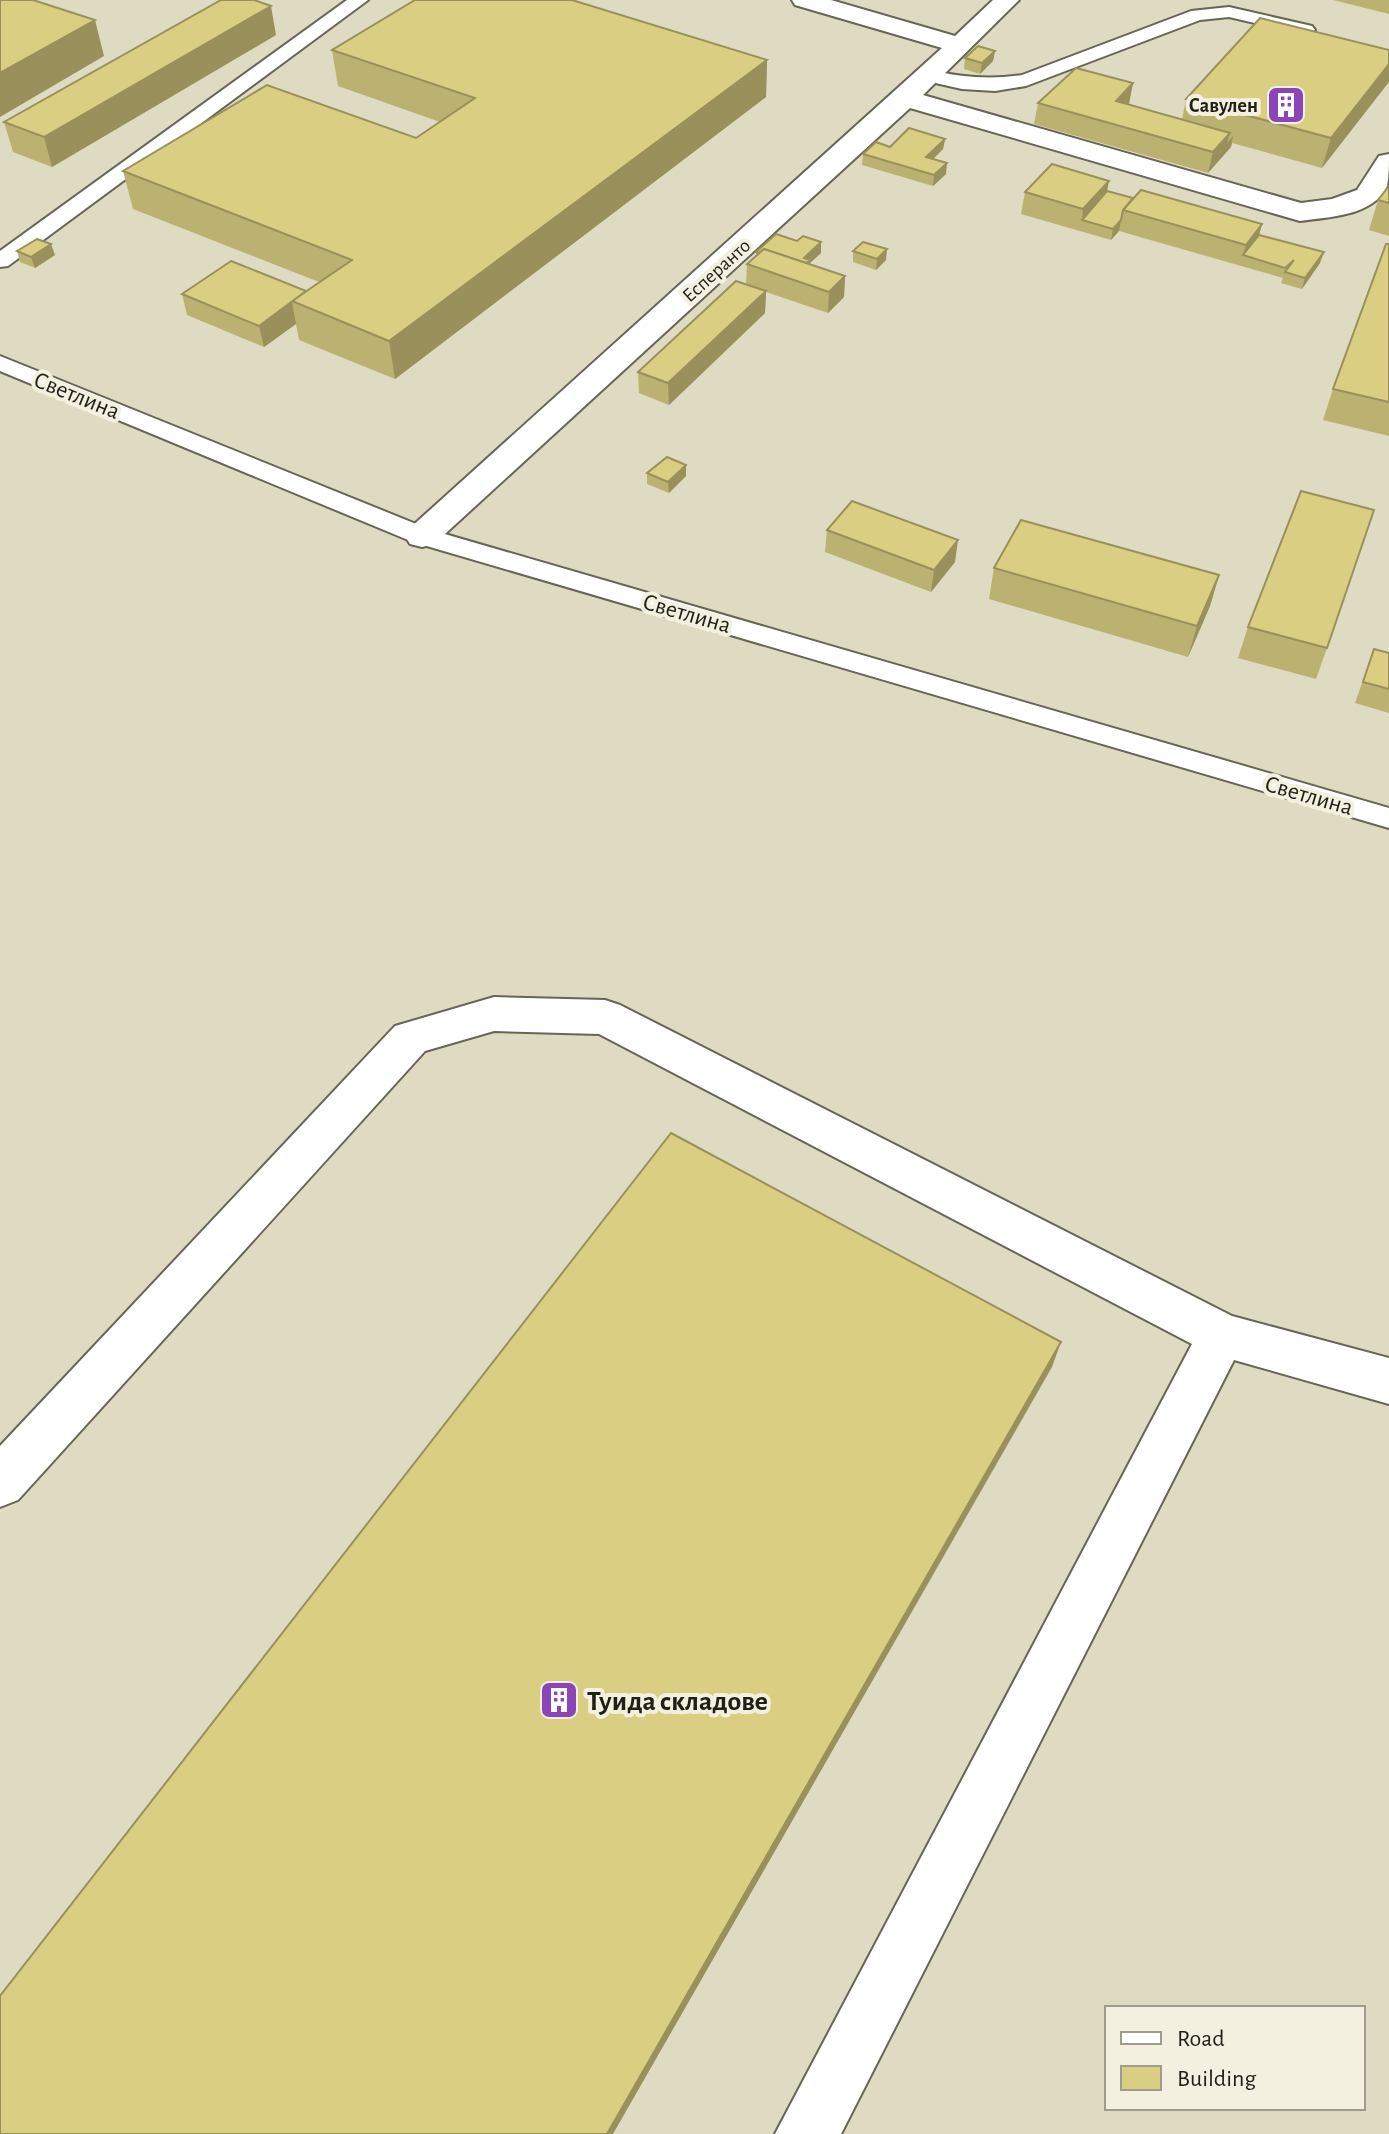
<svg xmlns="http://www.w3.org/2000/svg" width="1389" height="2134" viewBox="0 0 1389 2134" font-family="'Alegreya Sans',sans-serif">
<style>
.built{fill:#dfdbc2;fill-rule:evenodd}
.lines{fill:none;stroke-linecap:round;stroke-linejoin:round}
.service-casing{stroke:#676556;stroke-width:4}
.minor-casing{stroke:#676556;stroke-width:4}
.service{fill:#fff;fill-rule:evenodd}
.minor{fill:#fff;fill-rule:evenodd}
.wall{fill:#bbb171}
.shaded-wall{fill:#99905c}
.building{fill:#dace83;stroke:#99905c;stroke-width:2}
.labels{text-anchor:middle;stroke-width:8;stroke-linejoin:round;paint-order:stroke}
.far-poi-label{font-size:20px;font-weight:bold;fill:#201f18;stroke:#f3f0df;text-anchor:end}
.far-street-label{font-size:20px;fill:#201f18;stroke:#f3f0df}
.street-label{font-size:24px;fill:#201f18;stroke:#f3f0df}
.near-poi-label{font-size:28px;font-weight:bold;fill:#201f18;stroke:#f3f0df;text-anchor:start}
</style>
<rect width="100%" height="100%" fill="#e5e3d2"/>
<!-- built -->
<path class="built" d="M0,0H1389V2134H0ZM1107,2008H1363V2108H1107Z"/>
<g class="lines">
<defs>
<g id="service">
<polygon points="347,0 368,0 8,266 0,267 0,251"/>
<path d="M1229,7L1312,26L1315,30L1306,35L1229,17L1200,20L1026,86L995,91L962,89L922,80L920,76L929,70C961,77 989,80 1022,75L1191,11Z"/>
<polygon points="0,356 431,530 1389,808 1389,828 413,542 0,371"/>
</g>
<g id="minor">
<path d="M792,0H831L955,36L993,0H1019L923,95L1301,203L1332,199L1357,190L1379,156L1389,154C1389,164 1389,177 1387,186C1374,216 1328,217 1300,221L910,108L434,544L422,547L410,544L405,536L410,528L942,48L795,5Z"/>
<polygon points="494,997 605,1000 620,1005 1232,1316 1389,1358 1389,1404 1234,1360 841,2134 775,2134 1192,1344 599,1034 494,1031 425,1051 18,1500 0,1507 0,1446 395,1026"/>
</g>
</defs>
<!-- service casing -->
<use href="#service" class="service-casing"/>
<!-- minor casing -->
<use href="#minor" class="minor-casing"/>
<!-- service -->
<use href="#service" class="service"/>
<!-- minor -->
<use href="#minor" class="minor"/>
</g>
<!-- wall -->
<g class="wall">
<polygon points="1333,0 1389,0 1389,14"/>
<polygon points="276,35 52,167 13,152 4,122"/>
<polygon points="332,50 767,60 766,97 395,379 299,340 296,324 264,347 187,315 182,294 306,291 319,282 133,209 123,171 416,138 440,122 338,86"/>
<polygon points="1389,50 1322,168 1232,143 1231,147 1208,173 1034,124 1038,103 1133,83 1128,105 1182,120 1186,99"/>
<polygon points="995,51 993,61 980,74 964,69 965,58"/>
<polygon points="945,139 943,149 933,159 946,174 933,186 862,165 863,154 890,147"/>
<polygon points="1389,186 1389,236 1369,230 1378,200"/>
<polygon points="1107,191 1133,198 1262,224 1259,235 1320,263 1302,289 1281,283 1283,278 1119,231 1111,240 1021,214 1025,192"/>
<polygon points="797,241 821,242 821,253 809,264 845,276 844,297 828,313 766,292 765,313 669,405 639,393 638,372 746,285 747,264 756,256 756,252"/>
<polygon points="1389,244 1389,436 1323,420 1333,389"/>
<polygon points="17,251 55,255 35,268 20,262"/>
<polygon points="853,251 886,260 876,270 853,262"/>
<polygon points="647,473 686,476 669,493 647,484"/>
<polygon points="827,530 955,562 931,592 825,552"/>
<polygon points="994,568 1219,575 1210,606 1188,657 989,599"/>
<polygon points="1248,627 1327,648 1316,679 1238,658"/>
<polygon points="1374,649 1389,653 1389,713 1355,703"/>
</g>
<!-- shaded-wall -->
<g class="shaded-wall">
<polygon points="271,6 276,35 52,167 44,137"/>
<polygon points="95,20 104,56 0,117 0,73"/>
<polygon points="995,51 993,61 980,74 982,63"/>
<polygon points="767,60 766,97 395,379 389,341"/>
<polygon points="1389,64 1389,82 1322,168 1331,138"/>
<polygon points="1133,83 1129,104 1112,122 1116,101"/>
<polygon points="1230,133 1227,143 1233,136 1231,147 1208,173 1213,152"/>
<polygon points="945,139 943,149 924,168 926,157"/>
<polygon points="947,163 946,174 933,186 934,175"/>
<polygon points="1109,181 1105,202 1082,220 1083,209"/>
<polygon points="1121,220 1119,231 1111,240 1113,229"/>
<polygon points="1262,224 1256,246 1243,255 1246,245"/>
<polygon points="821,242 821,253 809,264 809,271 797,282 798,271 804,258"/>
<polygon points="51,244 55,255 35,268 31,257"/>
<polygon points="887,249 886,260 876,270 877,259"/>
<polygon points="1324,252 1320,263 1302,289 1305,278"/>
<polygon points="845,276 844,297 828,313 829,292"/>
<polygon points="766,291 765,313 669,405 668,383"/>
<polygon points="292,302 296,324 264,347 259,326"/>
<polygon points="686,465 686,476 669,493 668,482"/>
<polygon points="958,540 955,562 931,592 934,570"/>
<polygon points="1219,575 1210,606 1188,657 1197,626"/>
<polygon points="1061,1342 1052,1367 613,2134 607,2134"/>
</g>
<!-- building -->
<g class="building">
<polygon points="0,0 33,0 95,20 0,73"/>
<polygon points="221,0 254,0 271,6 44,137 4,122"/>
<polygon points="415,0 572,0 767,60 389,341 292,301 352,260 123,171 267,85 416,138 475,98 332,50"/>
<polygon points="1260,18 1389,50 1389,64 1331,138 1186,99"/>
<polygon points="978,46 995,51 982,63 965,58"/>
<polygon points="1076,68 1133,83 1116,101 1230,133 1213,152 1038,103"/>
<polygon points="909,128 945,139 926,157 947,163 934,175 863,154 876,142 890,147"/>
<polygon points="1052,164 1109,181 1083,209 1025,192"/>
<polygon points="1389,186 1389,203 1378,200"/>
<polygon points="1141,190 1262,224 1246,245 1123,210"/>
<polygon points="1107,191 1133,198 1123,210 1121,220 1113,229 1082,220"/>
<polygon points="776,234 797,241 803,236 821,242 804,258 810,260 806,263 764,249 759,253 756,252"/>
<polygon points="1259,235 1324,252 1305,278 1285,272 1294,260 1285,268 1243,255"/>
<polygon points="37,239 51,244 31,257 17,251"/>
<polygon points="863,242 887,249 877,259 853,251"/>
<polygon points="1386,244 1389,244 1389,402 1333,389"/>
<polygon points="764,249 845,276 829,292 747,264"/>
<polygon points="231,261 306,291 259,326 182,294"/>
<polygon points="736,281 766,291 668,383 638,372"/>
<polygon points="667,457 686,465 668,482 647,473"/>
<polygon points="1301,491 1374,510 1327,648 1248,627"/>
<polygon points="852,501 958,540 934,570 827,530"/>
<polygon points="1021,520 1219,575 1197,626 994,568"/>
<polygon points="1374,649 1389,653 1389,689 1363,682"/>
<polygon points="671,1133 1061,1342 607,2134 0,2134 0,1996"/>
</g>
<!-- icons -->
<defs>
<symbol id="building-square" viewBox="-11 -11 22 22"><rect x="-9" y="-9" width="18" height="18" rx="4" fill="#8c45b8" stroke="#f3f0df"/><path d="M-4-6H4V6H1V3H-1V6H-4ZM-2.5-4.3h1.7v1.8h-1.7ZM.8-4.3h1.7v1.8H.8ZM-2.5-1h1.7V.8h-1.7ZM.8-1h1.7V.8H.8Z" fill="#fff"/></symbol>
</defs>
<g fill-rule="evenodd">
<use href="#building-square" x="1264" y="83" width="44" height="44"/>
<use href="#building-square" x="537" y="1678" width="44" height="44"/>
</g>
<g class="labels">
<!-- far-poi labels -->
<g class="far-poi-label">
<text x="1258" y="112">Савулен</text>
</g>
<!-- far-street labels -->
<g class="far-street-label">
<text transform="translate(716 270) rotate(-42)" y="7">Есперанто</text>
</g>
<!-- street labels -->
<g class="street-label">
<text transform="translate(77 395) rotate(22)" y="8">Светлина</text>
<text transform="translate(687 613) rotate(16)" y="8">Светлина</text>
<text transform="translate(1309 795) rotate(16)" y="8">Светлина</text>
</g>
<!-- near-poi labels -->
<g class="near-poi-label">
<text x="587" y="1710">Туида складове</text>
</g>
</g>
<!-- legend -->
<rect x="1105" y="2006" width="260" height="104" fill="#f3f0df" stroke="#9f9c8f" stroke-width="2"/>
<rect x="1121" y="2032" width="40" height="12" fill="#ffffff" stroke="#9f9c8f" stroke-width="2"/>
<text x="1177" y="2046" font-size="24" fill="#201f18">Road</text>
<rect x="1121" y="2066" width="40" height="24" fill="#dace83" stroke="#9f9c8f" stroke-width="2"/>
<text x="1177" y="2086" font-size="24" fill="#201f18">Building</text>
</svg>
